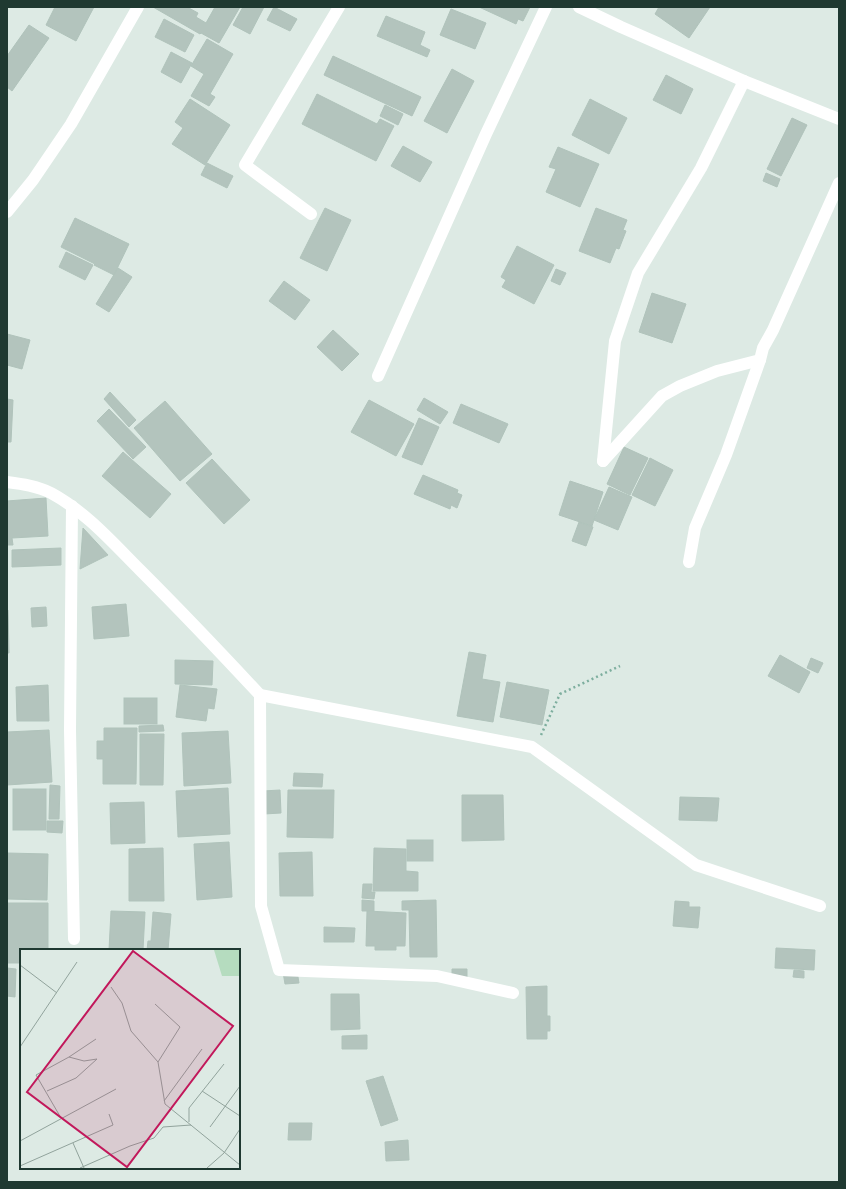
<svg xmlns="http://www.w3.org/2000/svg" width="846" height="1189" viewBox="0 0 846 1189" font-family="'Fira Sans Condensed',sans-serif">
<style>
.building{fill:#b3c4bd;stroke:#b0c3bb}
.lines{fill:none;stroke-linecap:round;stroke-linejoin:round}
.path{stroke:#7dae9e;stroke-width:2.5;stroke-dasharray:2 3;stroke-linecap:butt}
.street{stroke:#fff;stroke-width:12}
.inset-road{fill:none;stroke:#91a39c;stroke-width:1}
.view{fill:#c2185b;fill-opacity:0.15;stroke:#c2185b;stroke-width:2}
.inset-edge{fill:none;stroke:#1f3931;stroke-width:2}
</style>
<rect width="100%" height="100%" fill="#ddeae4"/>
<!-- building -->
<g class="building">
<polygon points="55,7 94,7 76,41 46,25"/>
<polygon points="153,7 187,7 198,13 196,17 206,23 215,7 240,7 219,43 201,33 200,34"/>
<polygon points="243,7 264,7 250,34 233,25"/>
<polygon points="274,7 297,19 290,31 267,20"/>
<polygon points="479,7 532,7 530,7 523,21 518,19 516,24"/>
<polygon points="659,7 710,7 689,38 655,14"/>
<polygon points="451,9 486,23 475,49 440,35"/>
<polygon points="386,16 425,32 420,45 430,50 427,57 377,36"/>
<polygon points="164,19 194,35 185,52 155,37"/>
<polygon points="29,25 49,38 12,91 7,87 7,56"/>
<polygon points="207,39 233,54 210,94 215,97 209,106 191,96 204,74 191,66"/>
<polygon points="171,52 192,63 181,83 161,72"/>
<polygon points="333,56 421,97 412,116 324,75"/>
<polygon points="452,69 474,81 447,133 424,121"/>
<polygon points="666,75 693,89 681,114 653,100"/>
<polygon points="317,94 377,124 380,119 394,126 376,161 302,124"/>
<polygon points="190,99 230,125 205,165 172,144 183,128 175,122"/>
<polygon points="590,99 627,118 609,154 572,135"/>
<polygon points="385,105 403,114 398,125 380,116"/>
<polygon points="792,118 807,125 781,176 767,169"/>
<polygon points="403,146 432,162 420,182 391,166"/>
<polygon points="558,147 599,164 580,207 546,192 556,169 549,167"/>
<polygon points="207,163 233,176 227,188 201,175"/>
<polygon points="766,173 780,179 777,187 763,181"/>
<polygon points="325,208 351,220 327,271 300,258"/>
<polygon points="596,208 627,220 623,230 626,231 619,249 616,248 610,263 579,251"/>
<polygon points="75,218 129,244 114,275 94,265 95,264 61,247"/>
<polygon points="517,246 554,265 534,304 502,287 506,280 501,277"/>
<polygon points="66,252 93,265 85,280 59,267"/>
<polygon points="118,268 132,277 109,312 96,304"/>
<polygon points="556,269 566,273 560,285 551,281"/>
<polygon points="284,281 310,300 295,320 269,301"/>
<polygon points="652,293 686,304 672,343 639,332"/>
<polygon points="333,330 359,354 342,371 317,347"/>
<polygon points="7,334 30,340 22,369 7,365"/>
<polygon points="110,392 136,420 129,427 104,399"/>
<polygon points="424,398 448,412 440,424 417,410"/>
<polygon points="7,399 13,400 11,442 7,442"/>
<polygon points="369,400 414,424 396,456 351,432"/>
<polygon points="165,401 212,454 180,481 134,428"/>
<polygon points="461,404 508,424 499,443 453,423"/>
<polygon points="109,409 146,447 133,459 97,421"/>
<polygon points="419,418 439,427 422,465 402,457"/>
<polygon points="624,447 648,458 630,495 607,484"/>
<polygon points="123,452 171,494 150,518 102,476"/>
<polygon points="650,458 673,470 655,506 632,495"/>
<polygon points="212,459 250,500 224,524 186,483"/>
<polygon points="423,475 458,490 457,493 462,495 457,508 451,505 450,509 414,494"/>
<polygon points="570,481 603,492 592,526 559,515"/>
<polygon points="609,487 632,497 618,530 594,520"/>
<polygon points="46,498 48,536 12,538 13,545 7,545 7,501"/>
<polygon points="579,522 593,527 586,546 572,541"/>
<polygon points="83,528 108,555 80,569"/>
<polygon points="61,548 61,565 12,567 12,550"/>
<polygon points="126,604 129,636 94,639 92,607"/>
<polygon points="46,607 47,626 32,627 31,608"/>
<polygon points="7,610 8,610 9,653 7,653"/>
<polygon points="469,652 486,655 482,679 500,682 493,722 457,716"/>
<polygon points="780,655 810,672 799,693 768,676"/>
<polygon points="811,658 823,663 818,673 807,668"/>
<polygon points="175,660 213,661 212,685 175,684"/>
<polygon points="507,682 549,690 542,725 500,717"/>
<polygon points="48,685 49,721 17,721 16,687"/>
<polygon points="180,685 217,689 214,709 208,708 206,721 176,717"/>
<rect x="124" y="698" width="33" height="26"/>
<polygon points="163,725 164,731 139,732 139,726"/>
<polygon points="104,728 137,728 136,784 103,784 103,759 97,759 97,741 104,741"/>
<polygon points="49,730 52,782 7,785 7,732"/>
<polygon points="228,731 231,783 184,786 182,733"/>
<polygon points="140,734 164,734 163,785 140,785"/>
<polygon points="294,773 323,774 322,787 293,786"/>
<polygon points="50,785 60,786 59,819 49,819"/>
<polygon points="228,788 230,834 178,837 176,791"/>
<rect x="13" y="789" width="33" height="41"/>
<polygon points="280,790 281,813 264,814 263,791"/>
<polygon points="288,790 334,790 333,838 287,837"/>
<polygon points="462,795 503,795 504,840 462,841"/>
<polygon points="680,797 719,798 717,821 679,820"/>
<polygon points="144,802 145,843 111,844 110,803"/>
<polygon points="47,821 63,821 62,833 47,832"/>
<rect x="407" y="840" width="26" height="21"/>
<polygon points="229,842 232,897 197,900 194,844"/>
<polygon points="163,848 164,901 129,901 129,849"/>
<polygon points="374,848 406,849 406,871 418,872 418,891 373,891"/>
<polygon points="312,852 313,896 280,896 279,853"/>
<polygon points="7,853 48,854 47,900 7,899"/>
<polygon points="363,884 372,884 371,892 375,892 374,899 362,898"/>
<polygon points="362,900 374,901 374,911 362,911"/>
<polygon points="436,900 437,957 410,957 409,910 402,910 402,901"/>
<polygon points="675,901 689,902 689,907 700,907 698,928 673,926"/>
<polygon points="7,903 48,903 48,950 21,950 21,963 7,963"/>
<polygon points="111,911 145,912 143,950 109,950"/>
<polygon points="367,911 406,913 405,946 396,946 396,950 375,950 375,946 366,946"/>
<polygon points="153,912 171,914 168,950 147,950 148,941 151,941"/>
<polygon points="324,927 355,928 354,942 324,942"/>
<polygon points="776,948 815,950 814,970 775,968"/>
<polygon points="7,968 16,969 15,997 7,996"/>
<polygon points="452,969 467,969 467,983 452,982"/>
<polygon points="794,970 804,971 804,978 793,977"/>
<polygon points="297,971 299,983 285,984 283,972"/>
<polygon points="547,986 547,1016 550,1016 550,1031 547,1031 547,1039 527,1039 526,987"/>
<polygon points="331,994 359,994 360,1029 331,1030"/>
<polygon points="367,1035 367,1049 342,1049 342,1036"/>
<polygon points="383,1076 398,1120 381,1126 366,1081"/>
<polygon points="289,1123 312,1123 311,1140 288,1140"/>
<polygon points="408,1140 409,1160 386,1161 385,1142"/>
</g>
<g class="lines">
<!-- path -->
<polyline class="path" points="541,735 560,694 620,666"/>
<!-- street -->
<g class="street">
<polyline points="579,7 621,27 744,81 839,119"/>
<polyline points="7,212 33,180 71,124 138,7"/>
<polyline points="311,214 245,165 339,7"/>
<polyline points="378,376 486,134 546,7"/>
<polyline points="603,461 615,341 638,273 701,168 744,81"/>
<polyline points="603,461 662,396 680,386 717,371 760,360 763,348 773,330 839,183"/>
<path d="M7,482C22,484 37,486 51,493C86,512 112,542 140,570C181,611 220,652 260,695L261,906L279,970L437,976L513,993"/>
<polyline points="72,506 70,730 74,939"/>
<polyline points="689,562 695,528 726,455 760,360"/>
<polyline points="260,695 532,747 696,865 820,906"/>
</g>
</g>
<!-- overview -->
<g transform="translate(20 949)">
<rect width="220" height="220" fill="#ddeae4"/>
<path d="M194,1H220V27H202Z" fill="#b5dcbf"/>
<path class="inset-road" d="M0,16L37,44M91,38L102,54L111,82L138,113M135,55L160,78L138,113L145,155L220,216M0,98L57,13M49,108L76,90M27,142L56,129L77,110M182,142L220,167M144,152L182,100M41,169L16,126L49,108L64,112L77,110M169,173V159L204,115M190,178L220,137M0,192L96,140M53,194L64,219M0,217L93,176L89,165M60,219L110,197L134,189L143,178L171,176M187,219L204,204L220,180"/>
<path class="view" d="M113,2L213,77L107,218L7,143Z"/>
<rect width="220" height="220" class="inset-edge"/>
</g>
<!-- border -->
<rect width="846" height="1189" fill="none" stroke="#1f3931" stroke-width="16"/>
</svg>
